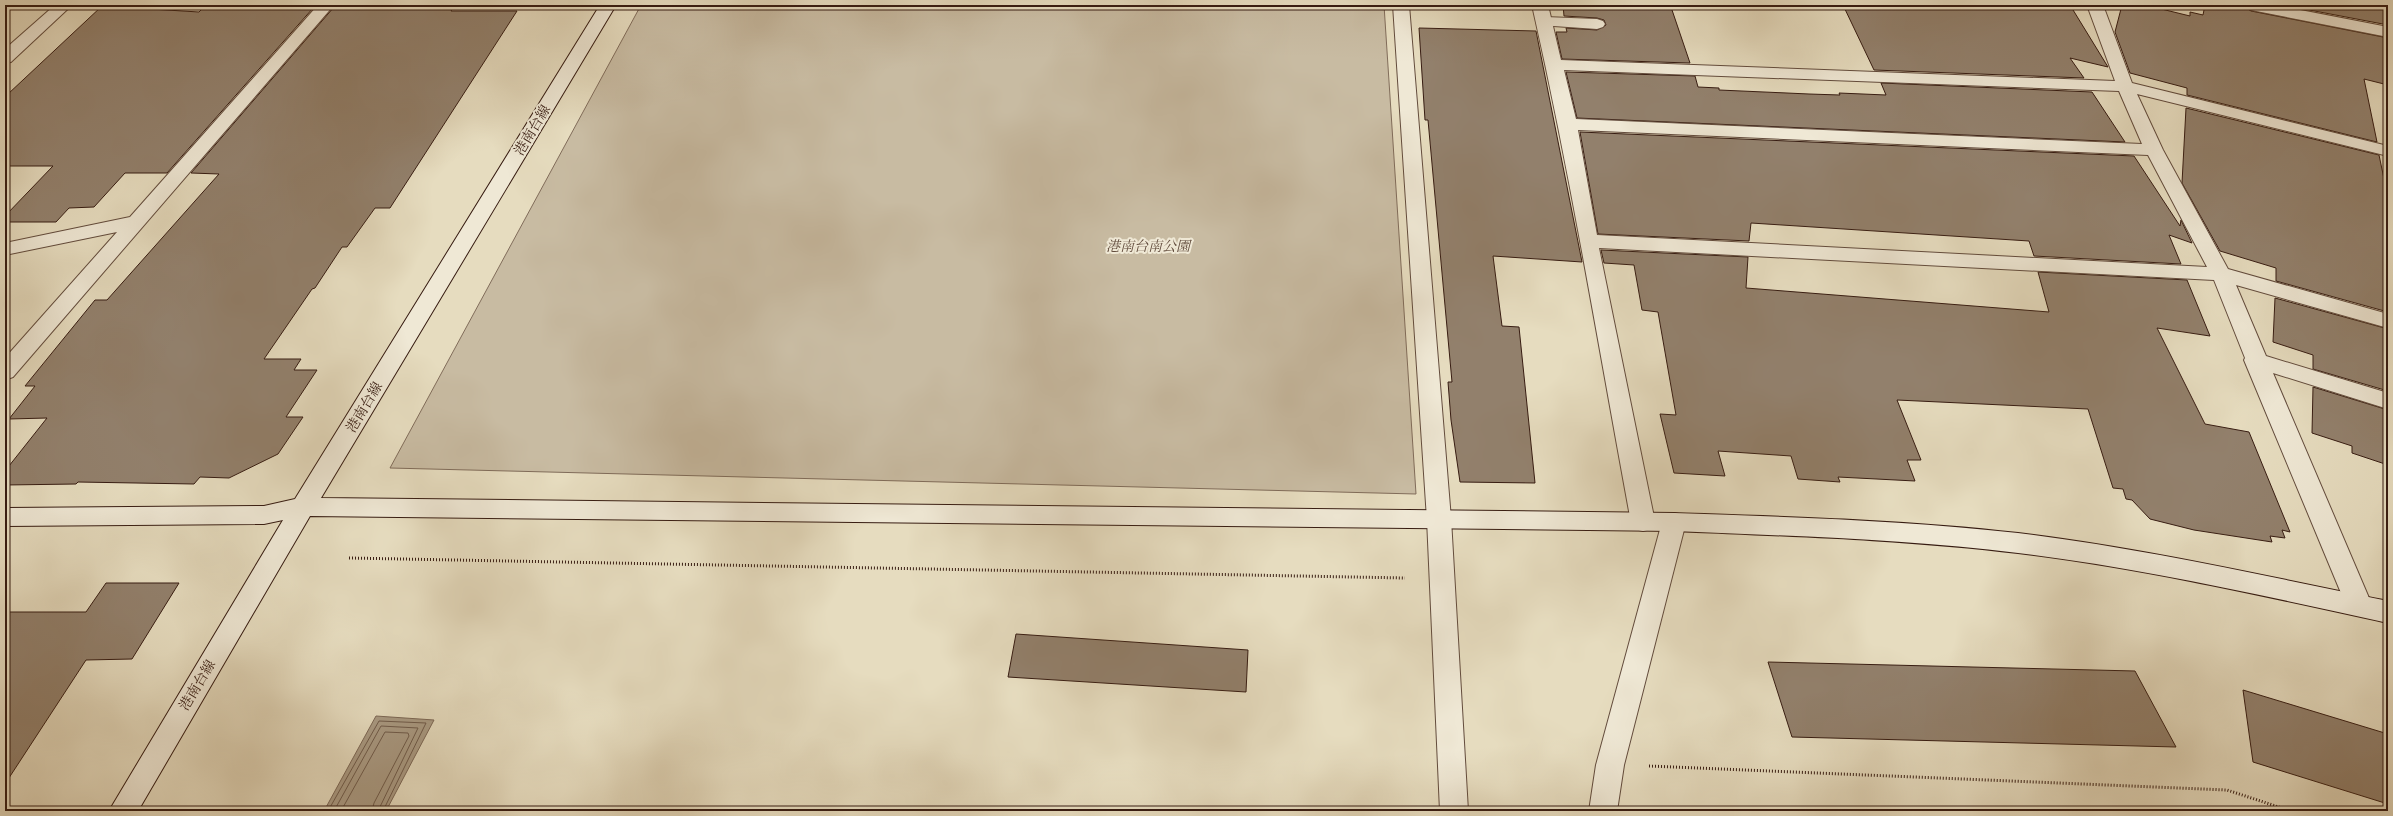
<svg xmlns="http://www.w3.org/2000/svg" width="2393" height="816" viewBox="0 0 2393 816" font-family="'IM FELL Double Pica','Noto Serif JP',serif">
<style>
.green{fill:#c8bba2;stroke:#806c5a}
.water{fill:#aa9b84;stroke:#7c6856}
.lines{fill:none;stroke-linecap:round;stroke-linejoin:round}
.shore{stroke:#705c4b;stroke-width:1}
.building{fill:#92806c;stroke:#371c12}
.lane-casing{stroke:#634c3d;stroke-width:2}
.street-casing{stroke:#634c3d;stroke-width:2}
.secondary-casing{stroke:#371c12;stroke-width:2}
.path{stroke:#371c12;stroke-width:3;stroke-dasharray:1 2;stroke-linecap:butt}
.lane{fill:#efe8d5;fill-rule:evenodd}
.street{fill:#efe8d5;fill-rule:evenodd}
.secondary{fill:#efe8d5;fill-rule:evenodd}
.labels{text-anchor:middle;stroke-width:4;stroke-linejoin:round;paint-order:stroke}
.street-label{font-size:14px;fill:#371c12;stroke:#efe8d5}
.park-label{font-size:14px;font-style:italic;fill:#624c3d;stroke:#efe8d5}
</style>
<rect width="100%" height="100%" fill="#e6dcbf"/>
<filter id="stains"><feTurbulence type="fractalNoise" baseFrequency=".005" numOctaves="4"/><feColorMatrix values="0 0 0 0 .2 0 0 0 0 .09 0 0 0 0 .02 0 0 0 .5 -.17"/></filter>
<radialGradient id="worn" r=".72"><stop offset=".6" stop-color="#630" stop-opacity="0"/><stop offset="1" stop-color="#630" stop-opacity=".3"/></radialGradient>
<!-- green -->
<polygon class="green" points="641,5 1384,5 1416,494 390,468"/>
<!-- water -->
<polygon class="water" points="376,716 434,720 386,811 324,811"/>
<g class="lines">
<!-- shore -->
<g class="shore">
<polyline points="328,811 379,721 426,723 383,811"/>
<polyline points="334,811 381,726 418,728 378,811"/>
<polyline points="341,811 385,732 408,733 409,736 374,803 372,811"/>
</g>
</g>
<!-- building -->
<g class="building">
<polygon points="206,5 314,7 167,173 125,173 94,207 69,208 56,222 5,222 5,216 53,166 5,166 5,94 8,94 102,6 199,12"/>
<polygon points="348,5 455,5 451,11 517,11 390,208 375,208 347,247 342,247 315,288 312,289 264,359 301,359 294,370 317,370 286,417 303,417 278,454 229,478 200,477 194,484 78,482 76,484 5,485 5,471 47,418 9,419 35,386 25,386 95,300 107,300 219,174 191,173 334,7 346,7"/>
<polygon points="1563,5 1671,7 1690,63 1562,59 1556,32 1567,32 1566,28 1597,30 1606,25 1604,20 1597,18 1564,16"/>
<polygon points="1843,5 2070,5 2108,67 2070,58 2084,78 1874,70"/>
<polygon points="2122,5 2145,5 2190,16 2190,12 2203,15 2205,5 2242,5 2251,11 2388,38 2388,85 2364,79 2377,142 2187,95 2187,88 2130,73 2115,32"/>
<polygon points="2283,5 2388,5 2388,25"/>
<polygon points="1419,28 1536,31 1582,262 1493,256 1502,326 1519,327 1535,483 1460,482 1451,420 1448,382 1452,382 1428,120 1425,120"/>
<polygon points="1566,72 1695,76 1698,87 1719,88 1719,90 1809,94 1840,95 1839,93 1886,95 1881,83 2092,92 2125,142 1577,118"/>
<polygon points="2186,108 2379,155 2388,198 2388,312 2276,281 2276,268 2220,251 2182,183"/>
<polygon points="1580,132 2134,156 2180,226 2181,220 2192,243 2169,235 2181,264 2034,256 2029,241 1751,223 1749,241 1598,234"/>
<polygon points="1601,250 1748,257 1746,288 2049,312 2038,272 2187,280 2210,336 2157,328 2205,424 2249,432 2290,532 2282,530 2285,538 2270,536 2272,542 2194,530 2150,519 2132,500 2126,499 2123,489 2113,488 2088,409 1897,400 1921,460 1907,460 1915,481 1838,477 1840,482 1798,479 1791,456 1718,451 1725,476 1674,473 1660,414 1676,415 1658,312 1642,310 1634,265 1604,263"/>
<polygon points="2275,298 2388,329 2388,391 2313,369 2313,355 2273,342"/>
<polygon points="2313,387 2388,410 2388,465 2352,453 2352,446 2312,433"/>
<polygon points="106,583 179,583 132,659 86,660 5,784 5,612 86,612"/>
<polygon points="1016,634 1248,650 1246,692 1008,677"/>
<polygon points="1768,662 2135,671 2176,747 1792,737"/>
<polygon points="2243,690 2388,734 2388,804 2253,762"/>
</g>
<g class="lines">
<defs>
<g id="lane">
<polygon points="1545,17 1597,19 1603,21 1605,24 1603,27 1597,29 1539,25 1537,22 1539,19"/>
<polygon points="1674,513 1682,515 1686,522 1624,765 1617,811 1589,811 1596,765 1662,522 1666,515"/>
</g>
<g id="street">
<polygon points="55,5 72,5 11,62 5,63 5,49"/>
<polygon points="318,5 334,5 13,377 5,380 5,358 117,232 5,255 5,243 130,217"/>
<polygon points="1393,5 1409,5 1451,519 1468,811 1440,811 1427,519"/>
<path d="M1532,5H1548L1561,60L2115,81L2087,5H2103L2132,83L2388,146V156L2137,94L2163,150L2228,269L2388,314V328L2236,285L2266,356L2388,393V409L2273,373L2372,605L2368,612L2359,615L2350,612L2346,605L2244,360L2245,358L2214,280L1599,248L1655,522L1651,529L1643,531L1635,529L1631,522C1599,350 1571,176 1532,5ZM1564,70L2119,91L2142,144L1576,119ZM1578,130L2148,155L2207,267L1597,235Z"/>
<polygon points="2243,5 2275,5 2388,27 2388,37 2251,10"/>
</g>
<path id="secondary" d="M600,5H616L321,498L1674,513C1789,517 1903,520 2018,533C2142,548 2265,576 2388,601V623C2265,596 2142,568 2018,553C1904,539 1789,536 1674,531L310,516L138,811H109L283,520L264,524L5,526V508L264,506L295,499Z"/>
</defs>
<!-- lane casing -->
<use href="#lane" class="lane-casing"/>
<!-- street casing -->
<use href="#street" class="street-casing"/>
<!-- secondary casing -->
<use href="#secondary" class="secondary-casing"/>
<!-- path -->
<g class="path">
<polyline points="349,558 1405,578"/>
<polyline points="1649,766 2227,790 2291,811"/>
</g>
<!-- lane -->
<use href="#lane" class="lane"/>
<!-- street -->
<use href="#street" class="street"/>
<!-- secondary -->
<use href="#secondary" class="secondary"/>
</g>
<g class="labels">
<!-- street labels -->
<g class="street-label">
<text transform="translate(532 130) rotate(-59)" y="5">港南台線</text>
<text transform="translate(364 407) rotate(-59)" y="5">港南台線</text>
<text transform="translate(197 685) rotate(-59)" y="5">港南台線</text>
</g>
<!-- park labels -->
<g class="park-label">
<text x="1148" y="251">港南台南公園</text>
</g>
</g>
<!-- margin -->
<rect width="2393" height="816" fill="none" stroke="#e6dcbf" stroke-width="20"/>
<rect x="6" y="6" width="2381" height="804" fill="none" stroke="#371c12" stroke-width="2"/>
<rect x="10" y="10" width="2373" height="796" fill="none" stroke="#371c12"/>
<rect width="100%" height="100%" filter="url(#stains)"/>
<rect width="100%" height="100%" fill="url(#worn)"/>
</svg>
